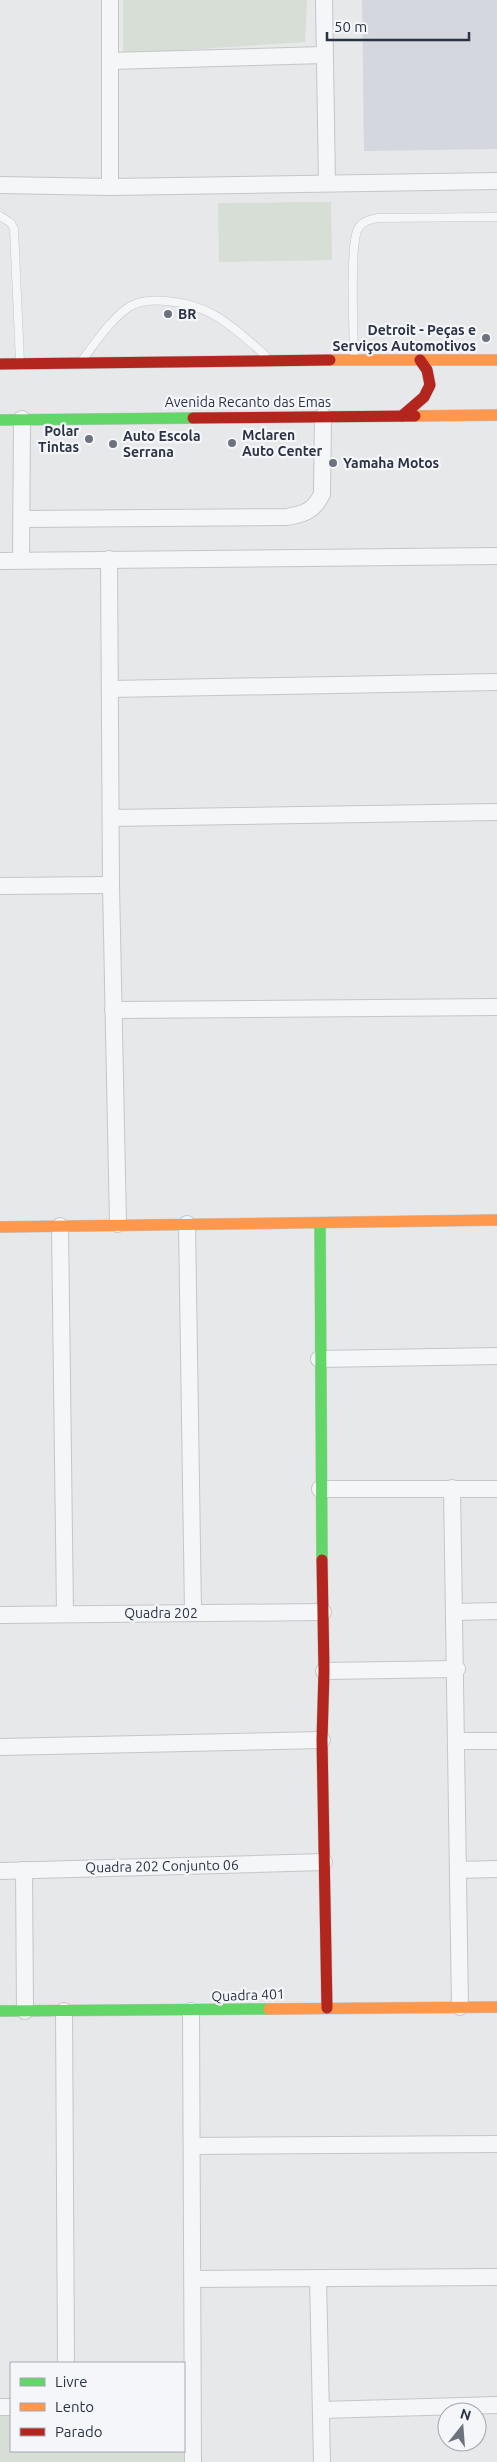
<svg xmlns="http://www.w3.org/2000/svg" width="497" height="2462" viewBox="0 0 497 2462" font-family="Ubuntu,sans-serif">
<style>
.built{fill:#d4d7dd}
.park{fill:#d6ded6}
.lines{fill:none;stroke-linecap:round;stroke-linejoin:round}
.lane-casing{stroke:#c4c6c8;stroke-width:9}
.street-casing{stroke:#c4c6c8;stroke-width:18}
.fast-casing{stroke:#c4c6c8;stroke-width:12}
.slow-casing{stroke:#c4c6c8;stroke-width:12}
.jam-casing{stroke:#c4c6c8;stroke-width:12}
.lane{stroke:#f5f6f7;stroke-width:8}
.street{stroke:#f5f6f7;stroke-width:16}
.fast{stroke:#63d668;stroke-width:11}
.slow{stroke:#ff974d;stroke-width:11}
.jam{stroke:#b3261e;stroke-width:11}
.poi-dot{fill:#6c737f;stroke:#f4f6f9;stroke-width:2}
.labels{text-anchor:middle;stroke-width:4.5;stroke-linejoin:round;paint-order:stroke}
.poi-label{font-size:14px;font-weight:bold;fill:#2b3445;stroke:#f4f6f9;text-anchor:start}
.street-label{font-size:14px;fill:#2b3445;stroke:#f4f6f9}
</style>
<rect width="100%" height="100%" fill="#e6e8ea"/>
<!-- built -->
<polygon class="built" points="362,0 497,0 497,149 364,151"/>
<!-- park -->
<g class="park">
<polygon points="123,0 307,0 305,42 123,54"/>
<polygon points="331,202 332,260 219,262 218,203"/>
<polygon points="0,2413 11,2413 11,2451 184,2451 184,2413 186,2413 186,2462 0,2462"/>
</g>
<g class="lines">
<defs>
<g id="lane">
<polyline points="0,216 11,223 14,229 20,362"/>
<path d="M354,358C354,335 349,245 358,229C362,221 369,220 378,218L497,217"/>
<path d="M83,359C97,341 110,320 129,307C141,300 153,300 166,301C211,304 233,327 265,355"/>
</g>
<g id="street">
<polyline points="110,0 110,187"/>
<polyline points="324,0 327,183"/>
<polyline points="110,61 324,55"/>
<polyline points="0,185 110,187 497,181"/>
<path d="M22,519L287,517C304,514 314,511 322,494L323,416"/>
<polyline points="109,559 111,885 118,1224"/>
<polyline points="21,560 22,419"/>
<polyline points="0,561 497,556"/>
<polyline points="110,689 497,682"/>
<polyline points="111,818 497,812"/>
<polyline points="0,886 111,885"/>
<polyline points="113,1010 497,1007"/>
<polyline points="187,1224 193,1612"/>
<polyline points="60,1226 65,1613"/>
<polyline points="319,1359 497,1356"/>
<polyline points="452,1488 460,2007"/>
<polyline points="320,1489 497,1489"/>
<polyline points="456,1612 497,1611"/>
<polyline points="0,1615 323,1612"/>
<polyline points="324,1671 457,1669"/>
<polyline points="457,1741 497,1741"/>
<polyline points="0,1747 322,1740"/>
<polyline points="24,1870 25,2011"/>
<polyline points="458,1870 497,1869"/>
<polyline points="0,1871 324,1862"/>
<polyline points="64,2011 66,2363"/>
<polyline points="191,2011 193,2462"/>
<polyline points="192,2146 497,2144"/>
<polyline points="318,2278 322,2462"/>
<polyline points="193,2279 497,2277"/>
<polyline points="0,2407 11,2407"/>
<polyline points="321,2410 497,2405"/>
</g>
<g id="fast">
<polyline points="0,420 193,418"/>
<polyline points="320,1224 322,1560"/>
<polyline points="0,2011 269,2009"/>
</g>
<g id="slow">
<polyline points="330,360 497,360"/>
<polyline points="415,416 497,415"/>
<polyline points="0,1227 497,1220"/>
<polyline points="269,2009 497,2007"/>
</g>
<g id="jam">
<polyline points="0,364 330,360"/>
<polyline points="402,416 424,397 430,385 427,370 420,360"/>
<polyline points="193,418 415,416"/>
<polyline points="322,1560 324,1671 322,1740 327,2008"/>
</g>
</defs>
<!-- lane casing -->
<use href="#lane" class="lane-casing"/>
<!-- street casing -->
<use href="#street" class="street-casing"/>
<!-- fast casing -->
<use href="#fast" class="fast-casing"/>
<!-- slow casing -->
<use href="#slow" class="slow-casing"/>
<!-- jam casing -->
<use href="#jam" class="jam-casing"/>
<!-- lane -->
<use href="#lane" class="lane"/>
<!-- street -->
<use href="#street" class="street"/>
<!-- fast -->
<use href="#fast" class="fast"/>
<!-- slow -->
<use href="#slow" class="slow"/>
<!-- jam -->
<use href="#jam" class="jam"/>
</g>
<!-- markers -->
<g class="poi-dot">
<circle cx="168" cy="314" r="5"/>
<circle cx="486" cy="338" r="5"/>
<circle cx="89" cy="439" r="5"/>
<circle cx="232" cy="443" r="5"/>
<circle cx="113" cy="444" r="5"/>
<circle cx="333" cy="463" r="5"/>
</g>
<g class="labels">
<!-- poi labels -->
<g class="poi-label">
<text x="178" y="319">BR</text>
<text x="476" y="335" text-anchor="end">Detroit - Peças e<tspan x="476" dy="16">Serviços Automotivos</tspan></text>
<text x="79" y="436" text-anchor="end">Polar<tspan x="79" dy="16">Tintas</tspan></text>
<text x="242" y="440">Mclaren<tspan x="242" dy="16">Auto Center</tspan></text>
<text x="123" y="441">Auto Escola<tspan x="123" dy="16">Serrana</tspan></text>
<text x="343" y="468">Yamaha Motos</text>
</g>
<!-- street labels -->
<g class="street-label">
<text x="248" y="407">Avenida Recanto das Emas</text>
<text x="161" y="1618">Quadra 202</text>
<text transform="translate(162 1866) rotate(-1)" y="5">Quadra 202 Conjunto 06</text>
<text transform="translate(248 1995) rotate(-2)" y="5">Quadra 401</text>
</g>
</g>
<!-- legend -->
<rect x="10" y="2362" width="175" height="90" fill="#f4f6f9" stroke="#a4a8b1"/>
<rect x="20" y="2378" width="25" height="8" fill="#63d668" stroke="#a4a8b1"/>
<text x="55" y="2387" font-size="15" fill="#2b3445">Livre</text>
<rect x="20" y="2403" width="25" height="8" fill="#ff974d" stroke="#a4a8b1"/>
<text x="55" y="2412" font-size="15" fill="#2b3445">Lento</text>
<rect x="20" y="2428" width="25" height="8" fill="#b3261e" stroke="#a4a8b1"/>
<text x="55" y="2437" font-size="15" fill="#2b3445">Parado</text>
<!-- north arrow -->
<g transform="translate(462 2427) rotate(17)"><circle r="24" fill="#f4f6f9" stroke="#a4a8b1"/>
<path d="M0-4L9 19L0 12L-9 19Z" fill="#6c737f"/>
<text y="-8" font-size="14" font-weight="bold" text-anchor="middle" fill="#2b3445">N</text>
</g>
<!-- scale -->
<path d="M327 32v8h142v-8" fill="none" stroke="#2b3445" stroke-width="2.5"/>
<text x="334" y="32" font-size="15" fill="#2b3445" stroke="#f4f6f9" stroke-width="4" paint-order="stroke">50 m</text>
</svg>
